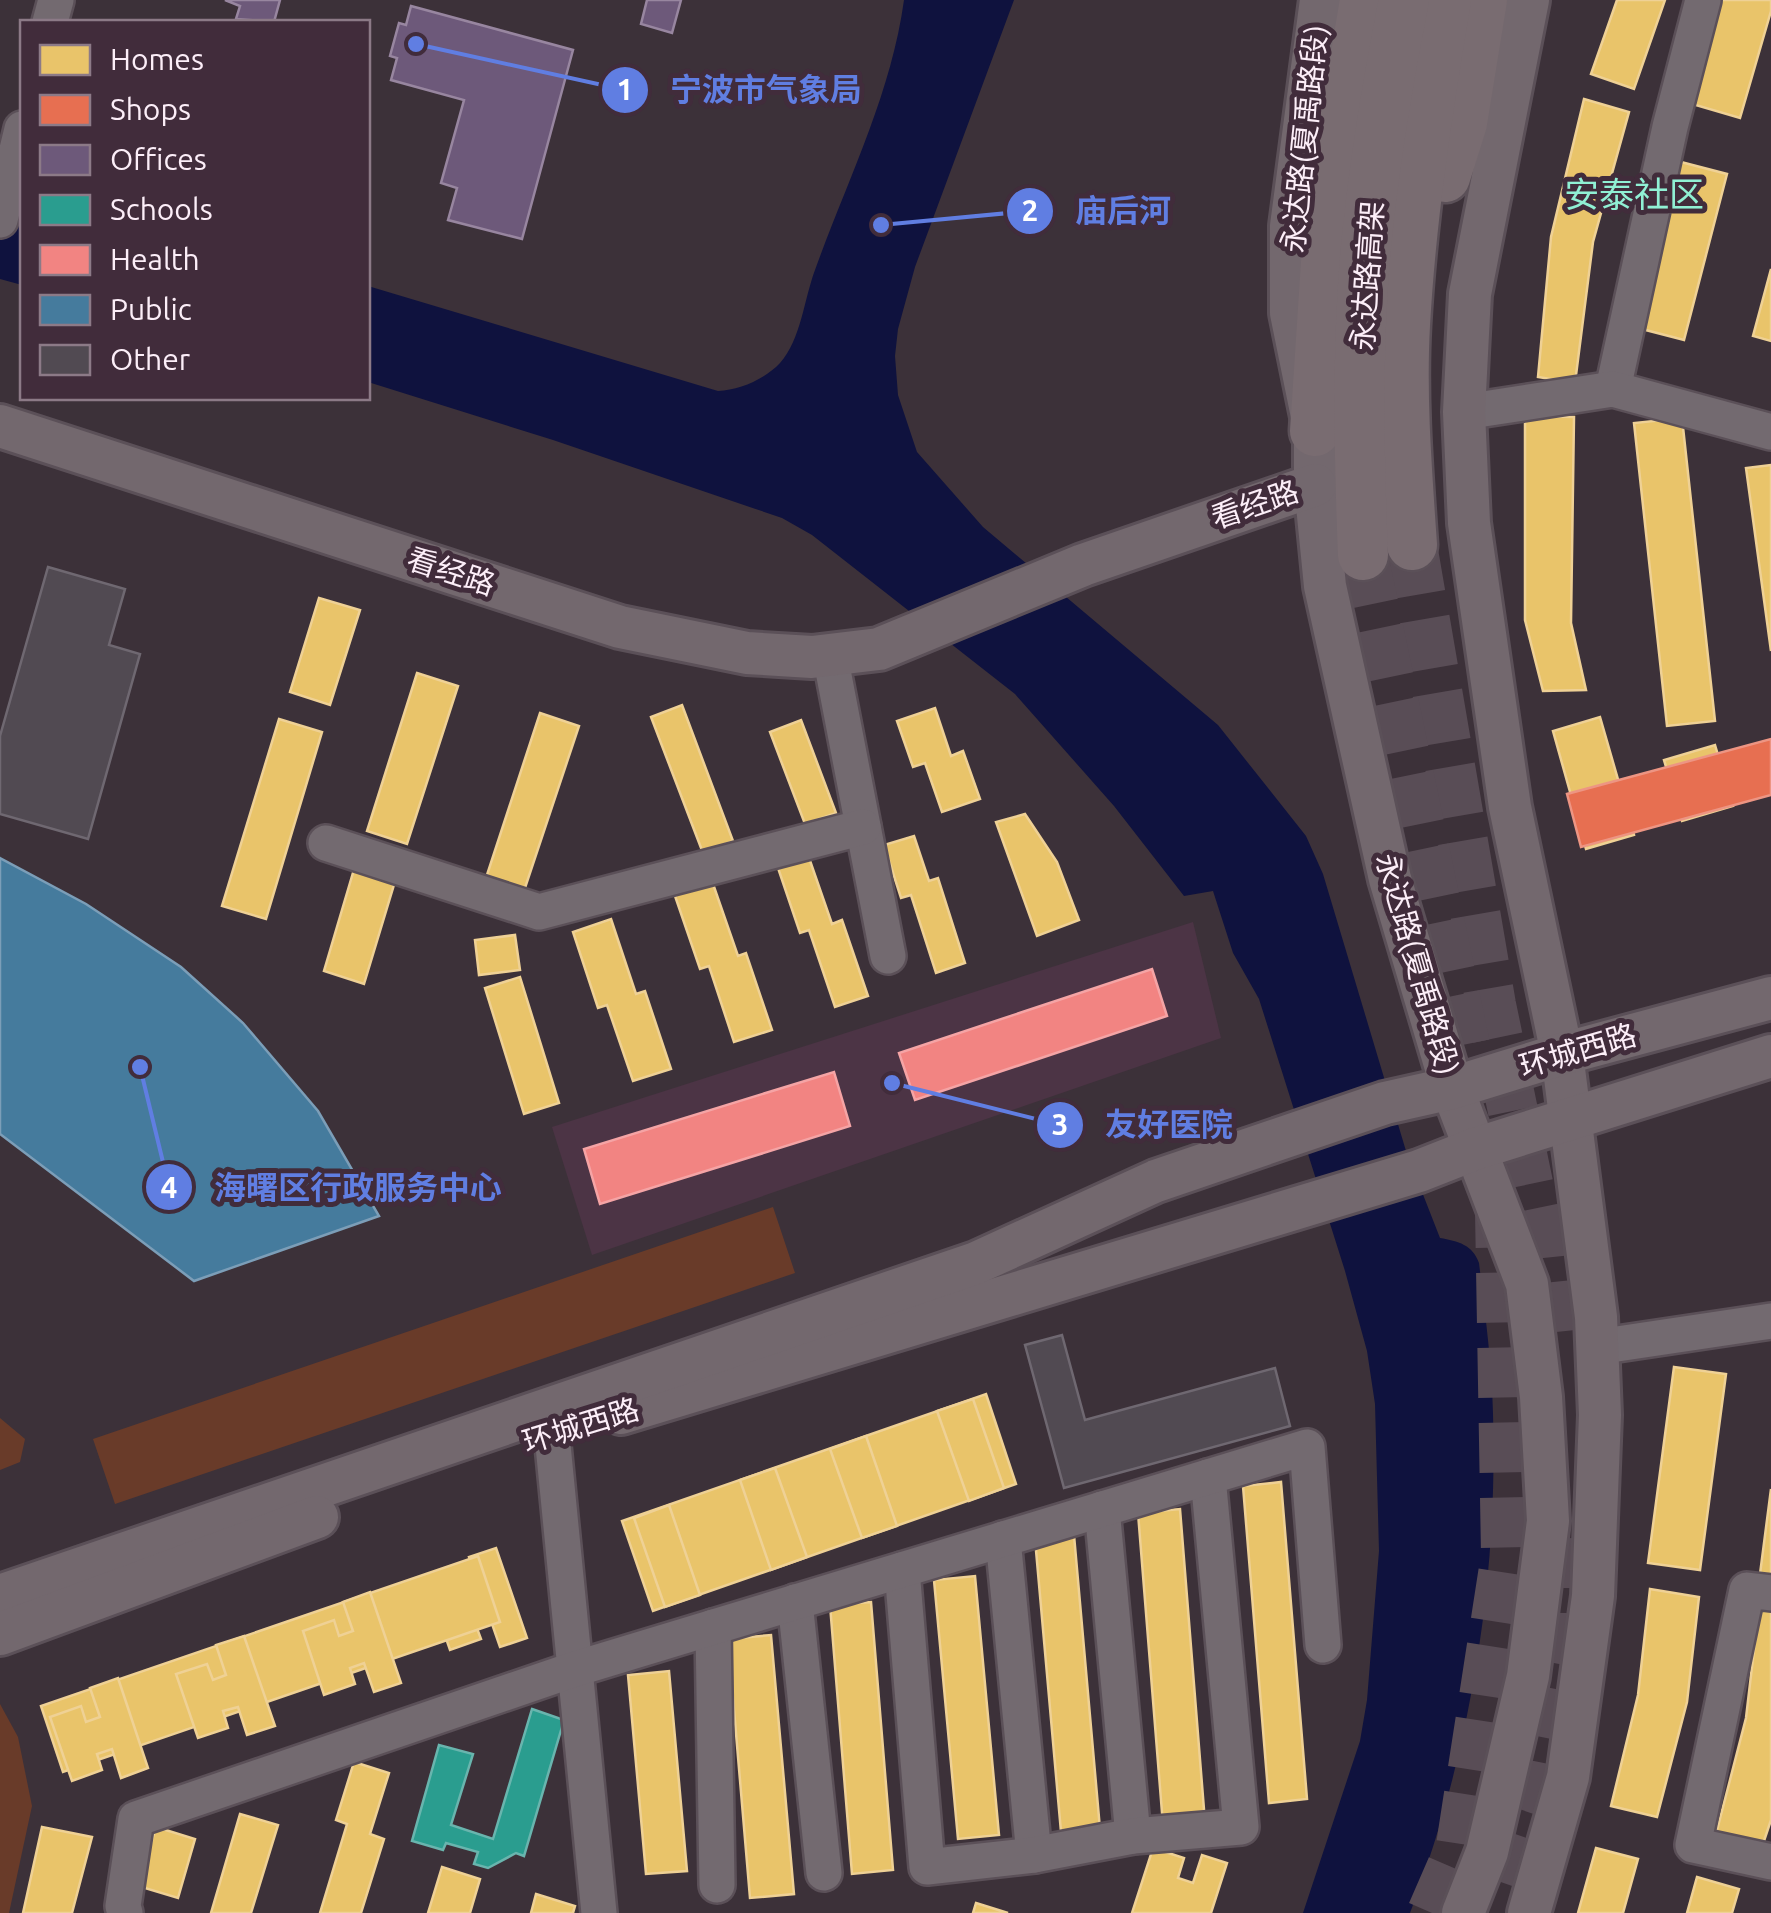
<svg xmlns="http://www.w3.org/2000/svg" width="1771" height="1913" viewBox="0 0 1771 1913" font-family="Ubuntu,'Noto Sans SC',sans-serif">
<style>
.built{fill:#4c3445}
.green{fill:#693b29}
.water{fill:#0f123e}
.homes{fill:#e9c46a;stroke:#efd195;stroke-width:2.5}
.shops{fill:#e76f51;stroke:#ed9583;stroke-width:2.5}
.offices{fill:#6d597a;stroke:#9886a0;stroke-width:2.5}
.schools{fill:#2a9d8f;stroke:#69b5ae;stroke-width:2.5}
.health{fill:#f28482;stroke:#f5a4a5;stroke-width:2.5}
.public{fill:#457b9d;stroke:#7c9eb8;stroke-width:2.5}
.building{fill:#514a52;stroke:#6f6871;stroke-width:2.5}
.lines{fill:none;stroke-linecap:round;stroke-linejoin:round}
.highway-tunnel{stroke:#594d56;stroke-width:50;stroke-dasharray:50 25;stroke-linecap:butt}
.minor-casing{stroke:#5b5058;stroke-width:40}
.major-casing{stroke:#5b5058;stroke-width:48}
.highway-casing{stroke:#5b5058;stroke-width:55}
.minor{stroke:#736a70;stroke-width:35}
.major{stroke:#73686e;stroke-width:42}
.highway{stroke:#796c71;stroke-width:50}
.labels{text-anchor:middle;stroke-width:10;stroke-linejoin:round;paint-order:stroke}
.street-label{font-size:30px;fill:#fceef8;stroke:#412c3b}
.quarter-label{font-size:35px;fill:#90f0d4;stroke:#412c3b}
.leader{fill:none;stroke:#607ee2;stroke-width:4}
.callout-dot{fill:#607ee2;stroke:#412c3b;stroke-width:4}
.mark-label{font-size:30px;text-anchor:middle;font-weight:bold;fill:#fff}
.callout-label{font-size:32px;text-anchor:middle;font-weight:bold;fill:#607ee2;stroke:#412c3b;stroke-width:10;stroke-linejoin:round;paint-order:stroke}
</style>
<rect width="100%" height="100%" fill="#3c3139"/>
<!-- built -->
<polygon class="built" points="1193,922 1221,1038 592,1255 552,1127"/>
<!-- green -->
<g class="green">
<polygon points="773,1207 795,1273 115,1504 93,1439"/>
<polygon points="0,1418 25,1439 20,1462 0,1470"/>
<polygon points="0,1704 18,1737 32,1806 9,1913 0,1913"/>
</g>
<!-- water -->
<g class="water">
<path d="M904,0H1014L915,267L898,329L895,356L898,395L917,452L983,527L1218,725L1306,836L1323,874L1406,1151L1440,1238C1458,1241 1473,1245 1479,1263C1485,1313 1492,1364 1493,1414C1498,1583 1470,1755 1410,1913H1303L1360,1741L1367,1700L1379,1551L1375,1404L1367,1351L1345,1271L1259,999L1233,953L1213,891L1184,896L1114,806L1015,694L812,535L782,518L553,440L368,382V286L718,391C740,390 765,379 780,363C801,340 804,299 815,270C847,181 891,95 904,0Z"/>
<polygon points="0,206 22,212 22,285 0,279"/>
</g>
<!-- homes -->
<g class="homes">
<polygon points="1617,0 1665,0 1634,89 1591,74"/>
<polygon points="1722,0 1771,0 1771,11 1740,118 1692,104"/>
<polygon points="1584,99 1629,112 1593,242 1575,383 1538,377 1551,237"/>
<polygon points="1681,162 1727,174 1684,340 1638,328"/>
<polygon points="1771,269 1771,341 1753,336"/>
<polygon points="1525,416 1574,417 1571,623 1586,690 1543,691 1525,620"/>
<polygon points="1682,418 1715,721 1667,726 1634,423"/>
<polygon points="1771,465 1771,651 1746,468"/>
<polygon points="319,598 360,610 330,705 290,692"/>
<polygon points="417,673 458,686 407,844 367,831"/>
<polygon points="682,705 733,841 703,853 651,717"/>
<polygon points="935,708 951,756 963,751 980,799 942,812 925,763 913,767 897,721"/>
<polygon points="540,713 579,726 523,894 485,881"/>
<polygon points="1600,717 1634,835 1586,849 1553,731"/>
<polygon points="279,719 322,732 266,919 222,906"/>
<polygon points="801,720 836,813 805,824 770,732"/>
<polygon points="1715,745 1733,806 1682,821 1664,760"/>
<polygon points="1025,814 1057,862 1079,920 1037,936 996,822"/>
<polygon points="914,836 929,881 938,878 965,963 936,973 911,895 901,898 884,845"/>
<polygon points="807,852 832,924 842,920 868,996 835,1007 809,930 800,933 776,862"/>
<polygon points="355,866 396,878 364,984 324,971"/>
<polygon points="712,881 738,956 746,953 772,1030 734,1042 709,966 700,969 674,893"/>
<polygon points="611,919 636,994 645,991 671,1069 633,1081 607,1005 598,1008 573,932"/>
<polygon points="515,935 520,970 479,975 475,940"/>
<polygon points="520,977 559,1103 524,1114 485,988"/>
<polygon points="1674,1367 1726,1374 1700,1570 1648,1563"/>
<polygon points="986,1394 1016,1484 653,1611 622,1521"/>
<polygon points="973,1399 1004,1488 969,1501 937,1411"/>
<polygon points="866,1436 897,1526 862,1538 830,1449"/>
<polygon points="775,1468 807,1557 771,1570 740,1480"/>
<polygon points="1281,1482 1307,1799 1269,1803 1243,1486"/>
<polygon points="1771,1489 1771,1575 1760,1574"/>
<polygon points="669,1505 700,1595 665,1607 634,1518"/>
<polygon points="1180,1509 1205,1822 1163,1825 1138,1513"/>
<polygon points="1074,1535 1100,1829 1061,1832 1035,1539"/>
<polygon points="496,1548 527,1638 500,1647 490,1618 475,1623 481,1639 450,1650 428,1586 460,1575 465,1591 479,1586 469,1557"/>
<polygon points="478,1556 500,1622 63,1772 41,1706"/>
<polygon points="975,1576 999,1835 958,1839 934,1580"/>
<polygon points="1650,1589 1699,1597 1687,1702 1657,1817 1611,1806 1638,1695"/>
<polygon points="370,1592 401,1683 374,1692 364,1663 350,1668 355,1684 324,1695 303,1631 334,1620 339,1636 353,1631 343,1602"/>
<polygon points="871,1602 893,1870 852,1874 830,1605"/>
<polygon points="1759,1607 1771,1609 1771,1820 1761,1850 1715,1838 1746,1718"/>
<polygon points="771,1635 794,1894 750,1898 728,1639"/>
<polygon points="244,1636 275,1726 247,1735 238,1707 223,1711 228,1728 198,1738 176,1674 207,1664 213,1680 226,1675 216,1645"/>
<polygon points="669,1671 687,1871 646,1874 628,1675"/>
<polygon points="118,1678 148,1768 121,1778 112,1749 97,1754 102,1770 72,1781 50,1717 81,1706 86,1722 100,1717 90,1688"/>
<polygon points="354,1762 389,1773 370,1834 384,1839 361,1913 320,1913 347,1824 336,1820"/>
<polygon points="240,1814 278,1825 251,1913 211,1913"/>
<polygon points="42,1827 92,1837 72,1913 23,1913"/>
<polygon points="156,1827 195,1839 178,1898 138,1886"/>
<polygon points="1153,1848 1184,1858 1178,1878 1193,1883 1202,1855 1227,1863 1211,1913 1132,1913"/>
<polygon points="1596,1848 1638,1859 1623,1913 1578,1913"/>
<polygon points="442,1867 480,1879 470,1913 428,1913"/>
<polygon points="1697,1877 1739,1889 1732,1913 1687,1913"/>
<polygon points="536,1894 575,1906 573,1913 531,1913"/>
<polygon points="976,1903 1008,1913 973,1913"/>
</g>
<!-- shops -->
<polygon class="shops" points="1771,739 1771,795 1581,847 1567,794"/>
<!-- offices -->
<g class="offices">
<polygon points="225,0 280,0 274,22 236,19 240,6"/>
<polygon points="647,0 681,0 672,33 641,24"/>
<polygon points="411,6 573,50 522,239 448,220 457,188 441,183 464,100 391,80 397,58 390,56 399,23 406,25"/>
</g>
<!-- schools -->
<polygon class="schools" points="532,1709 564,1720 524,1856 516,1853 488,1868 474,1864 478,1852 446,1843 443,1850 412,1841 439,1745 473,1754 451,1825 493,1839"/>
<!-- health -->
<g class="health">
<polygon points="1152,969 1167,1016 915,1100 899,1053"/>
<polygon points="834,1072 850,1126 600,1204 584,1149"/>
</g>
<!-- public -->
<polygon class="public" points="0,858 86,904 181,967 243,1023 318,1111 379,1216 194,1281 0,1134"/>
<!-- building -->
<g class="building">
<polygon points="48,567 125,589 109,645 140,654 88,839 0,814 0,736"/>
<polygon points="1062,1335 1085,1420 1275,1368 1290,1426 1064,1488 1025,1345"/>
</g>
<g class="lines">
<!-- highway-tunnel -->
<g class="highway-tunnel">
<polyline points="1412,545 1491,1005 1542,1251 1551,1338"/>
<polyline points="1363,555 1465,1045"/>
<polyline points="1495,1880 1520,1808 1558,1615 1559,1538"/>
<polyline points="1432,1913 1461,1846 1506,1555 1500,1211"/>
</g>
<defs>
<g id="minor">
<polyline points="50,22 56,0"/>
<polyline points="0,220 22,129"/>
<polyline points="1613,389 1670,127 1703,0"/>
<polyline points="1464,412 1613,389 1771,432"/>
<polyline points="830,655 888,956"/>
<polyline points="326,843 539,912 863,827"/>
<polyline points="1597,1347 1771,1321"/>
<polyline points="552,1435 599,1913"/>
<polyline points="1102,1509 1133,1836"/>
<polyline points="1003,1539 1034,1855"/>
<polyline points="902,1570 927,1867 1034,1855 1133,1836 1241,1827 1208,1477"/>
<polyline points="1771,1593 1747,1590 1693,1845 1771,1862"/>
<polyline points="795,1602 824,1873"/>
<polyline points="713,1627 717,1885"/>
<polyline points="125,1913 123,1906 136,1819 575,1669 1307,1447 1323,1645"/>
</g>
<g id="major">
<polyline points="1321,0 1291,226 1291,313 1315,431 1315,485 1325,586 1390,879 1452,1088 1527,1284 1541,1397 1548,1521 1528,1676 1487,1852 1463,1913"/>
<polyline points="1528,0 1470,294 1464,412 1469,523 1510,807 1562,1054 1596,1317 1600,1415 1593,1596 1568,1777 1529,1913"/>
<polyline points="0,426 620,627 747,653 812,657 879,649 1083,565 1315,485"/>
<polyline points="621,1413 1419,1171 1475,1149 1771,1056"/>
<polyline points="0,1596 976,1263 1156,1181 1385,1103 1452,1088 1562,1054 1771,998"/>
<polyline points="0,1634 317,1517"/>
</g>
<g id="highway">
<polyline points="1445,177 1462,123 1482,0"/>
<polyline points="1315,431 1329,216 1365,0"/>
<path d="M1412,545C1407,472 1401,398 1405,325C1411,216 1428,107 1446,0"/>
<path d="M1363,555C1359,456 1357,356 1365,257C1373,170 1387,85 1404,0"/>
</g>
</defs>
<!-- minor casing -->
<use href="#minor" class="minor-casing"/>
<!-- major casing -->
<use href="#major" class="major-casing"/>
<!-- highway casing -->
<use href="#highway" class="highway-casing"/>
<!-- minor -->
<use href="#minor" class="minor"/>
<!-- major -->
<use href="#major" class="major"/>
<!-- highway -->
<use href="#highway" class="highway"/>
</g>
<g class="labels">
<!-- street labels -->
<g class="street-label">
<text transform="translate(1305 139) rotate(-84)" y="10">永达路(夏禹路段)</text>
<text transform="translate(1368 276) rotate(-86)" y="10">永达路高架</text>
<text transform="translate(1255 505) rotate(-19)" y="10">看经路</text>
<text transform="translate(451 572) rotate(18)" y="10">看经路</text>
<text transform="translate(1417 964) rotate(74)" y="10">永达路(夏禹路段)</text>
<text transform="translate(1578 1051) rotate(-16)" y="10">环城西路</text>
<text transform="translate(581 1426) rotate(-17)" y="10">环城西路</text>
</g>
<!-- quarter labels -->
<g class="quarter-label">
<text x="1634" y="207">安泰社区</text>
</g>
</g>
<!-- callouts -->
<path class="leader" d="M416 44L625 90M881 225L1030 211M892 1083L1060 1125M140 1067L169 1187"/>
<g class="callout-dot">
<circle cx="416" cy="44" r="10"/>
<circle cx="881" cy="225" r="10"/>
<circle cx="892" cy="1083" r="10"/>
<circle cx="140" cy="1067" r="10"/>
<circle cx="625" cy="90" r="25"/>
<circle cx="1030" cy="211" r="25"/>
<circle cx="1060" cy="1125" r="25"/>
<circle cx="169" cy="1187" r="25"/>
</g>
<g class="mark-label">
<text x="625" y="100">1</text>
<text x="1030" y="221">2</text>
<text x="1060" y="1135">3</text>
<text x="169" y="1198">4</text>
</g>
<g class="callout-label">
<text x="766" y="101">宁波市气象局</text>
<text x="1123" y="222">庙后河</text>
<text x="1169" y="1136">友好医院</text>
<text x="358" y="1199">海曙区行政服务中心</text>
</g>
<!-- legend -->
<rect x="20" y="20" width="350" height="380" fill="#412c3b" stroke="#8c7a87" stroke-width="2.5"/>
<rect x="40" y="45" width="50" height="30" fill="#e9c46a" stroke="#8c7a87" stroke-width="2.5"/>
<text x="110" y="70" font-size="30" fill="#fceef8">Homes</text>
<rect x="40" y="95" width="50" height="30" fill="#e76f51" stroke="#8c7a87" stroke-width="2.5"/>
<text x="110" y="120" font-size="30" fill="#fceef8">Shops</text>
<rect x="40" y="145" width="50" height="30" fill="#6d597a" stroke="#8c7a87" stroke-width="2.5"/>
<text x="110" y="170" font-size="30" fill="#fceef8">Offices</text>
<rect x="40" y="195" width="50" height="30" fill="#2a9d8f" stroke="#8c7a87" stroke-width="2.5"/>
<text x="110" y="220" font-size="30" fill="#fceef8">Schools</text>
<rect x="40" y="245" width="50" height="30" fill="#f28482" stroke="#8c7a87" stroke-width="2.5"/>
<text x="110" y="270" font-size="30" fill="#fceef8">Health</text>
<rect x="40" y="295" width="50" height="30" fill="#457b9d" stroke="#8c7a87" stroke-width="2.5"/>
<text x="110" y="320" font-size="30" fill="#fceef8">Public</text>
<rect x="40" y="345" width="50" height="30" fill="#514a52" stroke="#8c7a87" stroke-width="2.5"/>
<text x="110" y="370" font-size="30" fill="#fceef8">Other</text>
</svg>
